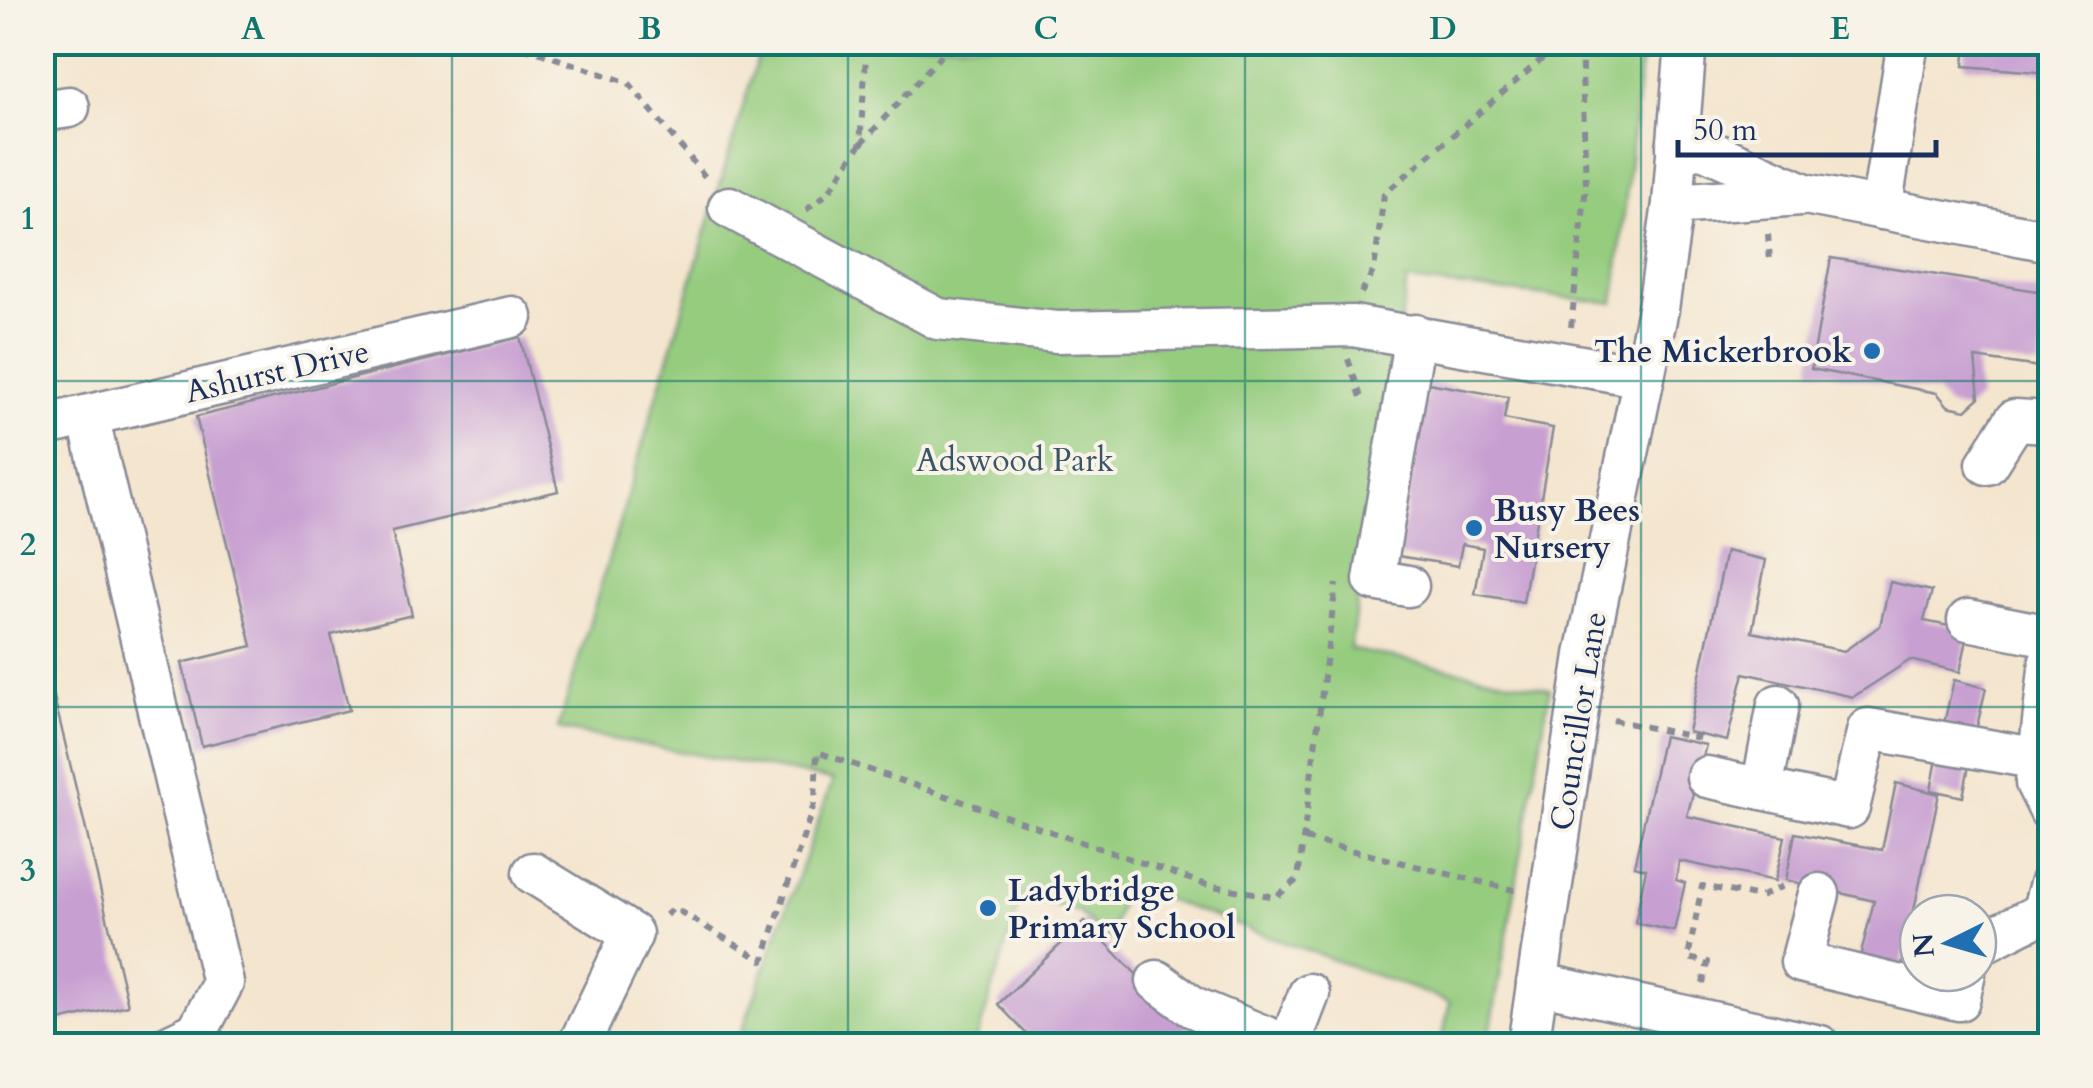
<svg xmlns="http://www.w3.org/2000/svg" width="2093" height="1088" viewBox="0 0 2093 1088" font-family="Cardo,serif">
<style>
.green{fill:#95cc7e;stroke:#587e6e;stroke-width:2.5}
.building{fill:#c79fd1}
.lines{fill:none;stroke-linecap:round;stroke-linejoin:round}
.minor-casing{stroke:#888a96;stroke-width:45}
.path{stroke:#888a96;stroke-width:6;stroke-dasharray:8 8;stroke-linecap:butt}
.minor{stroke:#fff;stroke-width:40}
.grid{fill:none;stroke:#0f766e;stroke-width:2.5;stroke-opacity:0.55}
.poi-dot{fill:#1f6fb2;stroke:#f7f3e8;stroke-width:4}
.labels{text-anchor:middle;stroke-width:8;stroke-linejoin:round;paint-order:stroke}
.poi-label{font-size:32px;font-weight:bold;fill:#1b2f5e;stroke:#f7f3e8;text-anchor:start}
.street-label{font-size:32px;fill:#1b2f5e;stroke:#f7f3e8}
.park-label{font-size:32px;fill:#3a5666;stroke:#f7f3e8}
.neatline{fill:none;stroke:#0f766e;stroke-width:4}
.grid-label{font-size:32px;text-anchor:middle;font-weight:bold;fill:#0f766e}
</style>
<rect width="100%" height="100%" fill="#f7f3e8"/>
<filter id="ink" filterUnits="userSpaceOnUse"><feTurbulence type="fractalNoise" baseFrequency=".01" numOctaves="2"/><feDisplacementMap in="SourceGraphic" scale="20" xChannelSelector="R" yChannelSelector="G"/><feConvolveMatrix kernelMatrix="1 2 1 2 8 2 1 2 1" color-interpolation-filters="sRGB"/></filter>
<filter id="wash" filterUnits="userSpaceOnUse"><feTurbulence type="fractalNoise" baseFrequency=".0048" numOctaves="4" result="noise"/><feDisplacementMap in="SourceGraphic" scale="40" xChannelSelector="R" yChannelSelector="G"/><feGaussianBlur stdDeviation="2.25" result="paint"/><feColorMatrix in="noise" values="0 0 0 0 0 0 0 0 0 0 0 0 0 0 0 0 0 1.4 0 .05"/><feComposite in="paint" operator="in"/></filter>
<g filter="url(#wash)">
<rect width="100%" height="100%" fill="#f4e5ce"/>
<!-- green -->
<polygon class="green" points="762,43 1643,43 1614,303 1407,281 1350,649 1550,689 1488,1045 1441,1045 1450,1002 1126,885 1108,941 1079,912 1022,895 975,1045 737,1045 833,780 558,729"/>
<g id="blocks">
<!-- building -->
<g class="building">
<polygon points="1966,42 2050,42 2050,73 1964,66"/>
<polygon points="1831,258 2050,293 2040,367 1975,358 1979,398 1966,410 1948,406 1937,393 1811,369"/>
<polygon points="520,337 558,491 392,531 412,615 331,635 349,710 202,746 182,663 252,646 196,417"/>
<polygon points="1428,383 1508,397 1504,419 1553,428 1523,602 1475,594 1483,548 1462,544 1458,566 1398,556"/>
<polygon points="1726,551 1766,560 1752,632 1844,651 1880,626 1890,582 1932,591 1924,621 1969,630 1960,672 1910,660 1853,697 1744,673 1727,741 1688,732"/>
<polygon points="42,647 128,1005 42,1025"/>
<polygon points="1954,680 1986,688 1974,739 1942,732"/>
<polygon points="1663,736 1706,745 1687,816 1785,837 1775,881 1679,861 1676,880 1685,883 1674,931 1635,923 1646,869 1634,866"/>
<polygon points="1937,759 1969,765 1963,797 1931,790"/>
<polygon points="1896,783 1939,794 1899,979 1857,970 1874,901 1786,880 1795,833 1882,850"/>
<polygon points="1085,921 1188,1028 1231,1046 1038,1046 998,1004"/>
</g>
</g>
</g>
<g filter="url(#ink)">
<use href="#blocks" fill-opacity="0" stroke="#888a96" stroke-width="2.5"/>
<g class="lines">
<defs>
<g id="minor">
<polyline points="42,111 69,107"/>
<polyline points="1677,146 1705,149 1805,194 2050,241"/>
<polyline points="1673,204 1801,195"/>
<polyline points="729,207 938,319 1057,332 1353,326 1644,377"/>
<polyline points="1881,209 1908,42"/>
<polyline points="88,416 223,983 197,1032 168,1046"/>
<polyline points="42,426 512,317"/>
<polyline points="1987,464 2015,420 2050,422"/>
<polyline points="1408,586 1374,580 1415,335"/>
<polyline points="1968,620 2050,636"/>
<polyline points="2050,661 2036,783 2050,811"/>
<polyline points="1707,777 1849,808 1868,729 2039,759"/>
<polyline points="1762,789 1778,705"/>
<polyline points="533,873 632,934 578,1046"/>
<polyline points="1819,894 1801,962 1959,1000 1965,973"/>
<polyline points="1978,945 2042,913 2050,884"/>
<polyline points="1157,981 1193,1007 1288,1046"/>
<polyline points="1537,983 1820,1046"/>
<polyline points="1289,1046 1309,994"/>
<polyline points="1528,1046 1586,655 1658,309 1673,204 1686,42"/>
</g>
</defs>
<!-- minor casing -->
<use href="#minor" class="minor-casing"/>
<!-- path -->
<g class="path">
<polyline points="508,42 629,83 707,179"/>
<polyline points="1479,42 1547,56"/>
<polyline points="861,144 953,42"/>
<polyline points="806,210 828,193 860,145 867,42"/>
<polyline points="1768,234 1770,261"/>
<polyline points="1361,293 1374,270 1384,194 1562,42"/>
<polyline points="1571,327 1586,186 1581,42"/>
<polyline points="1348,359 1363,403"/>
<polyline points="1613,720 1704,739"/>
<polyline points="1305,839 1518,891"/>
<polyline points="666,915 674,908 763,961 815,801 817,752 1207,885 1276,897 1298,879 1336,584"/>
<polyline points="1703,984 1708,962 1688,958 1702,886 1760,897 1785,885"/>
</g>
<!-- minor -->
<use href="#minor" class="minor"/>
</g>
</g>
<!-- grid -->
<path class="grid" d="M452,42V1046M848,42V1046M1245,42V1046M1641,42V1046M42,381H2050M42,707H2050"/>
<!-- markers -->
<g class="poi-dot">
<circle cx="1872" cy="351" r="10"/>
<circle cx="1474" cy="528" r="10"/>
<circle cx="988" cy="908" r="10"/>
</g>
<g class="labels">
<!-- poi labels -->
<g class="poi-label">
<text x="1852" y="362" text-anchor="end">The Mickerbrook</text>
<text x="1494" y="521">Busy Bees<tspan x="1494" dy="37">Nursery</tspan></text>
<text x="1008" y="901">Ladybridge<tspan x="1008" dy="37">Primary School</tspan></text>
</g>
<!-- street labels -->
<g class="street-label">
<text transform="translate(277 371) rotate(-13)" y="11">Ashurst Drive</text>
<text transform="translate(1578 721) rotate(-81)" y="11">Councillor Lane</text>
</g>
<!-- park labels -->
<g class="park-label">
<text x="1015" y="471">Adswood Park</text>
</g>
</g>
<!-- margin -->
<rect width="2093" height="1088" fill="none" stroke="#f7f3e8" stroke-width="110"/>
<!-- north arrow -->
<g transform="translate(1948 943) rotate(265)"><circle r="48" fill="#f7f3e8" stroke="#9fa5b1" stroke-width="2.5"/>
<path d="M0-8L18 38L0 25L-18 38Z" fill="#1f6fb2"/>
<text y="-15" font-size="28" font-weight="bold" text-anchor="middle" fill="#1b2f5e">N</text>
</g>
<!-- scale -->
<path d="M1678 140v15h258v-15" fill="none" stroke="#1b2f5e" stroke-width="5"/>
<text x="1693" y="140" font-size="30" fill="#1b2f5e" stroke="#f7f3e8" stroke-width="8" paint-order="stroke">50 m</text>
<rect x="55" y="55" width="1983" height="978" class="neatline"/>
<g class="grid-label">
<text x="253" y="39">A</text>
<text x="650" y="39">B</text>
<text x="1046" y="39">C</text>
<text x="1443" y="39">D</text>
<text x="1840" y="39">E</text>
<text x="28" y="229">1</text>
<text x="28" y="555">2</text>
<text x="28" y="881">3</text>
</g>
</svg>
